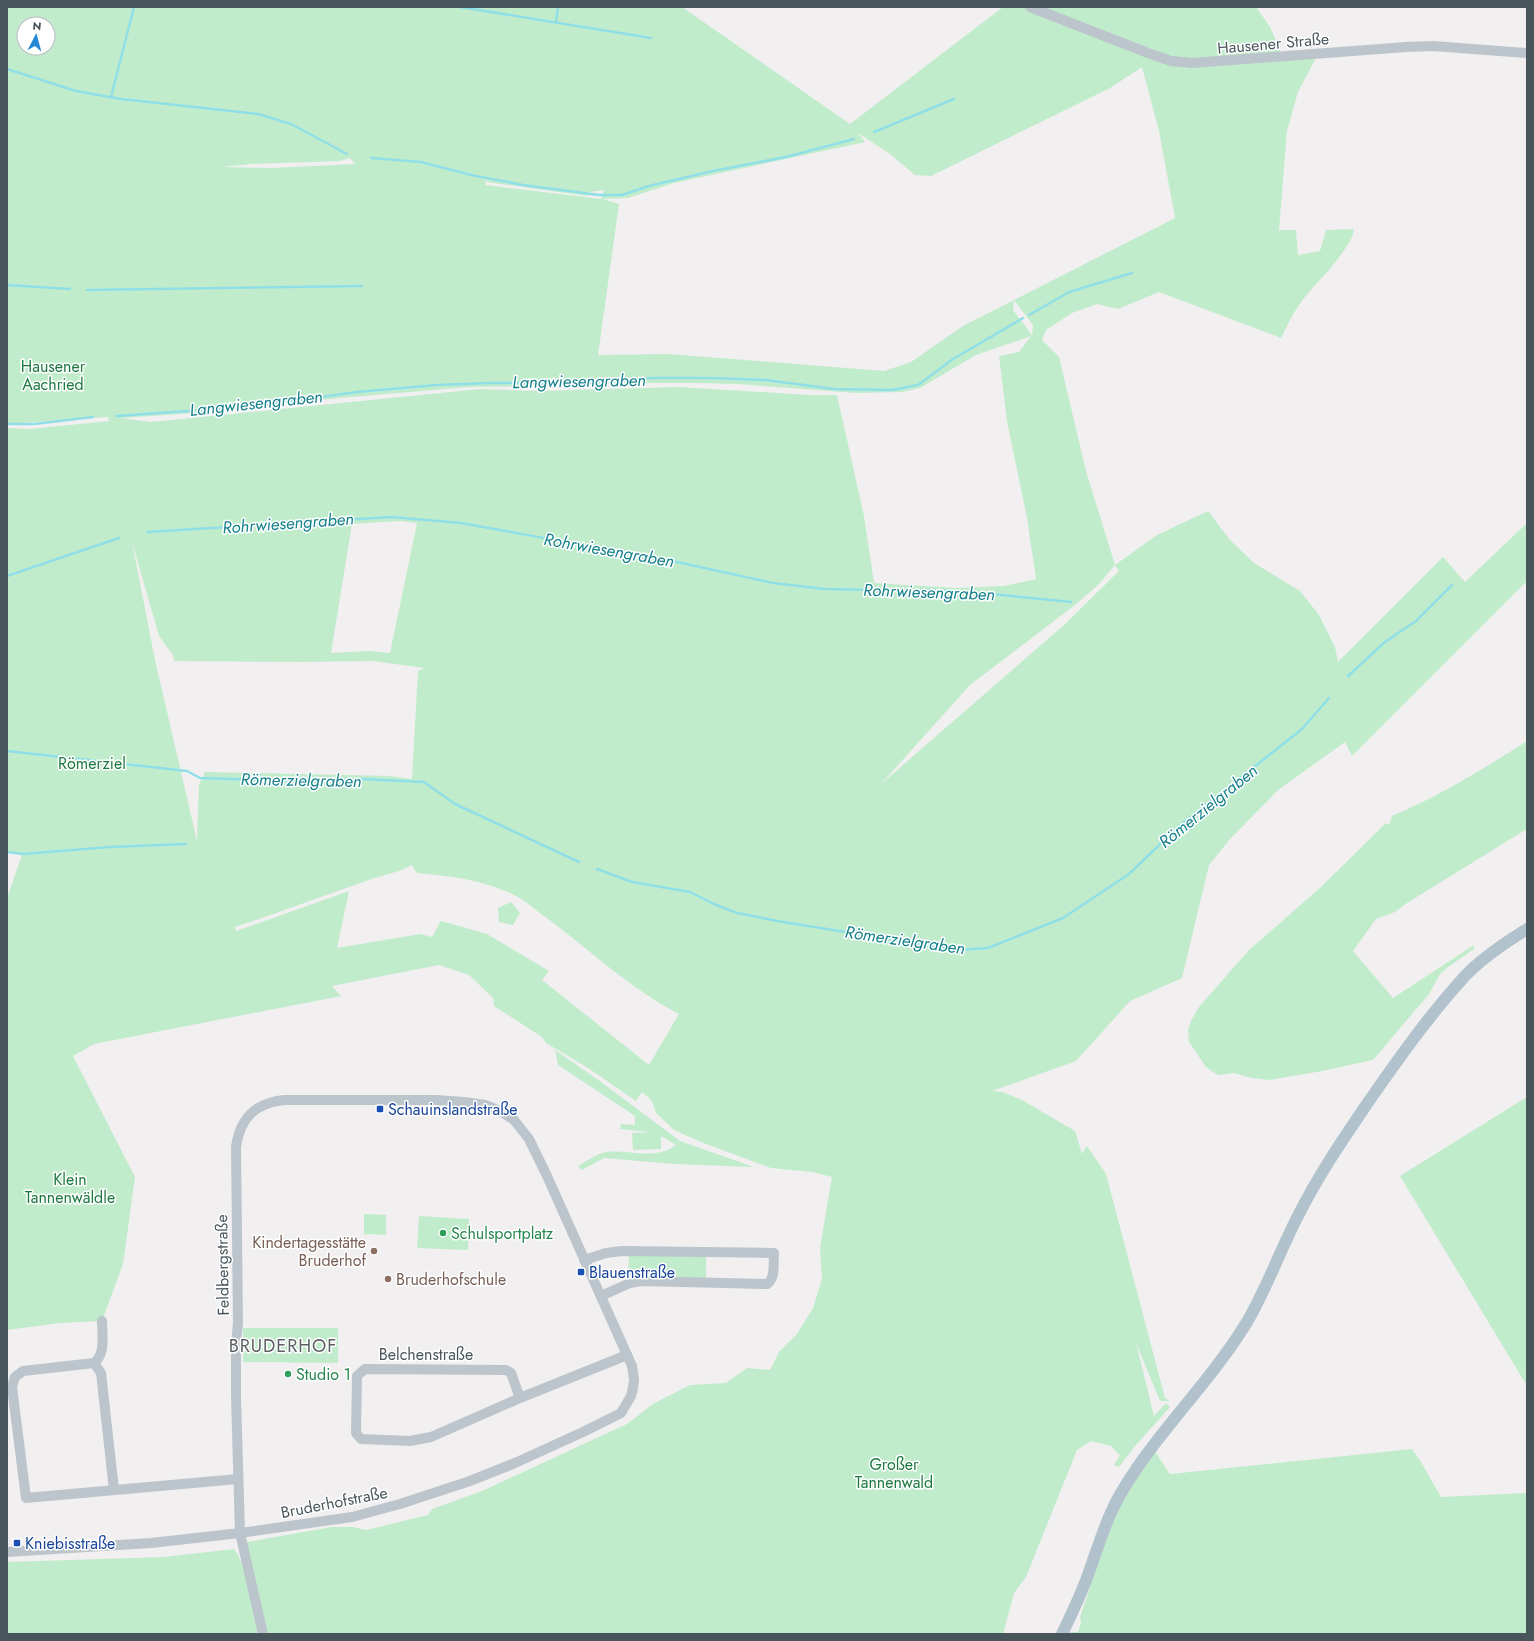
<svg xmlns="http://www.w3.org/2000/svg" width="1534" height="1641" viewBox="0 0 1534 1641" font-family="Jost,sans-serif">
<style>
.green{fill:#c1eccc;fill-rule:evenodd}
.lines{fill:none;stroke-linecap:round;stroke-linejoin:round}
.stream{stroke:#91dfe6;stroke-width:2.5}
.minor{stroke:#bcc5cb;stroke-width:10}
.major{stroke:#b1c2cc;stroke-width:12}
.transit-dot{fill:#1a4fb4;stroke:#fff;stroke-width:1.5}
.leisure-dot{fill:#2e9e5b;stroke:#fff;stroke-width:1.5}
.education-dot{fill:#8d6e63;stroke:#fff;stroke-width:1.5}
.labels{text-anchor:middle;stroke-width:3;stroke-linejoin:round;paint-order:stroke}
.street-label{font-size:16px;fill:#48555b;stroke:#fff}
.park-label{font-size:16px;fill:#1d7840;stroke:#fff}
.transit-label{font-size:16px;fill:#164399;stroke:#fff;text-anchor:start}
.leisure-label{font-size:16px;fill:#27864d;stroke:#fff;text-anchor:start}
.education-label{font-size:16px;fill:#785e54;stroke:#fff;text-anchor:end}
.water-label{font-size:17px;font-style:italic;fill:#15818b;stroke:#fff}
.quarter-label{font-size:18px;letter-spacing:1px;fill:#5c6064;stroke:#fff}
</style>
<rect width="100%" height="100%" fill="#f1eff0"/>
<!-- green -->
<g class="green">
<path d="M7,7H682L850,124L1003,7H1256L1270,27L1283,57L1318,54L1298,92L1287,131L1279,230H1296L1298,255L1320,251L1326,230L1354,229C1353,247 1317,282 1305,297C1295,309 1288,324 1281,338L1159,292L1118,309L1097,304L1072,313L1046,330L1042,340L1059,357L1086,471L1115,565L1157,535L1208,511L1230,540L1254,563L1300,591L1319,615L1335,647L1338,662L1443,557L1465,582L1527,523V581L1352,756L1345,742L1278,790L1231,838L1209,865L1182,978L1130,1001L1076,1061L992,1091L1003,1092L1022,1100L1075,1131L1082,1154L1087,1146L1106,1174L1165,1398L1170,1401H1160L1136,1343L1154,1416L1166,1403L1170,1407L1135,1446L1119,1467L1114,1465L1120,1455L1111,1446L1091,1441L1077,1450L1026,1577L1014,1593L1003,1634H267L247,1548V1542L332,1527H353L366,1530L428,1515L432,1509L482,1491L627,1424L653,1404L690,1385L726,1383L747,1368L770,1370L779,1352L797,1334L813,1308L822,1279L820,1247L832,1177L812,1172L771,1168L701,1142L674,1130L656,1113L652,1101L642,1092L636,1101L588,1068L546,1043L542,1037L494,1006L493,998L469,975L439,965L332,986L341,996L94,1044L73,1056L135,1177L123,1264L102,1321L60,1323L7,1330V898L22,855L7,852V428L29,429L109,421L108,417L7,424ZM24,24H48V48H24ZM1142,67L1159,131L1175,218L963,326L911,362L884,371L669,354L598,355L619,204L603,199L628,198L674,183L865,142L858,133L890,154L915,175L931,176L1110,88ZM350,158L355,164L272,168L223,167L251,164L340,161ZM487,178V182L588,196L589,192L604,190L601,199L485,185ZM1014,300L1033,325L1032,335L1013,310ZM1031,336L1019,352L999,356L1007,421L1027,518L1036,579L1004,586L957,588L874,583L864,516L837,395H809L679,387L538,391L480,389L151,422L121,418L195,413L340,398L469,387L537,386L628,383H698L737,384L856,393L902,392L920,388L976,355ZM400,521L417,523L390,653L369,651L331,653L352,524ZM132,542L159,636L173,655L174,661L301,662L373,661L424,668L418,671L412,779L390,776L205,772L199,785L197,841L155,660ZM1115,565L1119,571L1064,625L881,784L970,685L1075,605L1098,585ZM412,865L417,873C450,876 484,880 514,895C525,900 534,909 544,916C589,949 629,988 679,1014L649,1065L542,980L549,971L487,934L441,921L432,937L420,934L337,948L349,891L236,931L235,927C278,913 320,897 363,882C378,876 399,873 412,865Z"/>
<path d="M1527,741V829L1407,903L1395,912L1376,919L1353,951L1393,998L1474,945V949L1448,967L1440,974L1429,994L1373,1060L1322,1071L1270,1080L1252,1078L1234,1073L1219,1075L1213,1072L1206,1067L1189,1042L1188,1031L1191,1021L1199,1007L1249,950L1321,887L1386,823L1389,825L1392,816C1440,796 1483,769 1527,741Z"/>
<polygon points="511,902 520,913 513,925 499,922 498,908"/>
<path d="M555,1050L597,1079L680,1141L754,1167L674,1164L604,1158L582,1170L578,1166C587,1161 596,1154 606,1152C629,1149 655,1161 676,1145L661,1136V1149L633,1150L632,1133L651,1132L620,1129L621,1124L635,1125V1116L558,1065Z"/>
<polygon points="1527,1097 1527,1386 1400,1176"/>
<polygon points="364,1214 386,1215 386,1235 364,1234"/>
<polygon points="419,1216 469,1219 468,1250 417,1248"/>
<polygon points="629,1255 706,1255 706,1279 628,1277"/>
<polygon points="243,1328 338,1328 338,1363 243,1362"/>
<polygon points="1412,1449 1421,1462 1441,1497 1527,1493 1527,1634 1069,1634 1070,1632 1078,1632 1081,1623 1080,1617 1115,1513 1154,1450 1170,1474"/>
<path d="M234,1549C246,1563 254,1614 258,1634H7V1562L164,1557Z"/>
</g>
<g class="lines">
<!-- stream -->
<g class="stream">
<polyline points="460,7 651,38"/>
<polyline points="556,22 558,7"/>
<polyline points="7,69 76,91 121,99 258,114 291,124 347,154"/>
<polyline points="111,97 134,7"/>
<polyline points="874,132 954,99"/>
<polyline points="371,158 421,162 471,175 523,185 599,195 622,195 649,186 713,171 786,157 854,139"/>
<polyline points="7,285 70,289"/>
<polyline points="87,290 362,286"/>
<polyline points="1029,315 1069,292 1132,273"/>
<polyline points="116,416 247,407 357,392 436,385 490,383 563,383 653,378 713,378 766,380 834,389 892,390 918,385 953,359 1023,318"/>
<polyline points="7,424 34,424 93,417"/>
<polyline points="147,532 391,517 461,523 677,562 773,583 824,589 875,590 934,590 982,593 1071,602"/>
<polyline points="7,576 119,538"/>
<polyline points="1348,676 1385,642 1416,621 1452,585"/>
<polyline points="7,751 187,771 200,778 295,781 359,779 424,782 455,804 579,862"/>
<polyline points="7,852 23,854 110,847 186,844"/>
<polyline points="597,869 632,882 690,892 714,904 737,913 783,922 959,950 988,948 1063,918 1129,874 1178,827 1302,729 1329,698"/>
</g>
<!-- minor -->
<g class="minor">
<polyline points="1030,7 1148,53 1171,61 1192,63 1406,47 1433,46 1527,53"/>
<path d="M584,1260L606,1253L622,1251L774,1253C773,1263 776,1278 767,1284L640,1281L630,1283L601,1296"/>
<path d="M102,1321C102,1335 106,1354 94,1363L23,1371L15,1377L12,1387L26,1498L238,1479"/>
<polyline points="94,1363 101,1373 114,1490"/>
<polyline points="520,1398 511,1373 506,1370 365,1369 357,1376 356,1433 361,1439 410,1441 431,1437 520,1398 627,1355"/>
<path d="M7,1552L151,1543L240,1533L352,1517L400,1504L470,1481L515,1463L583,1432L621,1413L631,1396L633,1388L634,1379L632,1366L547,1176L529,1139L514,1120L502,1112L486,1105L464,1102L436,1100H284C255,1103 240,1118 236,1147L238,1323L236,1344V1397L240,1533L263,1634"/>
</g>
<!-- major -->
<path class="major" d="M1062,1634C1071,1615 1081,1595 1088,1575C1099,1545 1107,1515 1124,1488C1160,1429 1211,1381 1247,1322C1267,1288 1280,1250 1299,1214C1319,1174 1344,1138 1369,1101C1399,1058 1430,1014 1466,975C1483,957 1506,942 1527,929"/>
</g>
<!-- markers -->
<g class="transit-dot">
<rect x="376" y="1105" width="8" height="8" rx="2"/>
<rect x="577" y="1268" width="8" height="8" rx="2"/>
<rect x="13" y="1539" width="8" height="8" rx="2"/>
</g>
<g class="leisure-dot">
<circle cx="443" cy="1233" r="4"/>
<circle cx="288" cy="1374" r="4"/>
</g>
<g class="education-dot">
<circle cx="374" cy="1251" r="4"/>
<circle cx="388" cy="1279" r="4"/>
</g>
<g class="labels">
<!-- street labels -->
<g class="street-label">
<text transform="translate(1273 43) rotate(-5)" y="6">Hausener Straße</text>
<text transform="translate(222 1265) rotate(-91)" y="6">Feldbergstraße</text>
<text x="426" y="1360">Belchenstraße</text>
<text transform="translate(334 1502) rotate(-11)" y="6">Bruderhofstraße</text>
</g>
<!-- park labels -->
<g class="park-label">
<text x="53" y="372">Hausener<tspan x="53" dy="18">Aachried</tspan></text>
<text x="92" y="769">Römerziel</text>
<text x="70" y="1185">Klein<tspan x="70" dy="18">Tannenwäldle</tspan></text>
<text x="894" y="1470">Großer<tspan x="894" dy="18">Tannenwald</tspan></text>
</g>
<!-- transit labels -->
<g class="transit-label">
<text x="388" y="1115">Schauinslandstraße</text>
<text x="589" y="1278">Blauenstraße</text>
<text x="25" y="1549">Kniebisstraße</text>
</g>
<!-- leisure labels -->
<g class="leisure-label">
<text x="451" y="1239">Schulsportplatz</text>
<text x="296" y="1380">Studio 1</text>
</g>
<!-- education labels -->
<g class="education-label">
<text x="366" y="1248">Kindertagesstätte<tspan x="366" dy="18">Bruderhof</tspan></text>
<text x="396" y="1285" text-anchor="start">Bruderhofschule</text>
</g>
<!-- water labels -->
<g class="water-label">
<text transform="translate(579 381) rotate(-1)" y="6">Langwiesengraben</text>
<text transform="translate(256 403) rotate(-6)" y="6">Langwiesengraben</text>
<text transform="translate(288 523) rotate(-4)" y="6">Rohrwiesengraben</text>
<text transform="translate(609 550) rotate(10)" y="6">Rohrwiesengraben</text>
<text transform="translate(929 592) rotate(2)" y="6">Rohrwiesengraben</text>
<text transform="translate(301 780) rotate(1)" y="6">Römerzielgraben</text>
<text transform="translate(1208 806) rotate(-39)" y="6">Römerzielgraben</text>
<text transform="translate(905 940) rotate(8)" y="6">Römerzielgraben</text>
</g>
<!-- quarter labels -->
<g class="quarter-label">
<text x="283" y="1352">BRUDERHOF</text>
</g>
</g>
<!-- border -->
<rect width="1534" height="1641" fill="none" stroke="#48555b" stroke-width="16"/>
<!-- north arrow -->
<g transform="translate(36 36) rotate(6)"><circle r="19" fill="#ffffff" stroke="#b6bbbd"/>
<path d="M0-3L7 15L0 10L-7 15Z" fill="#2588d5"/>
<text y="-6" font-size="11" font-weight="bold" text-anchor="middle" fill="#48555b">N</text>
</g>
</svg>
